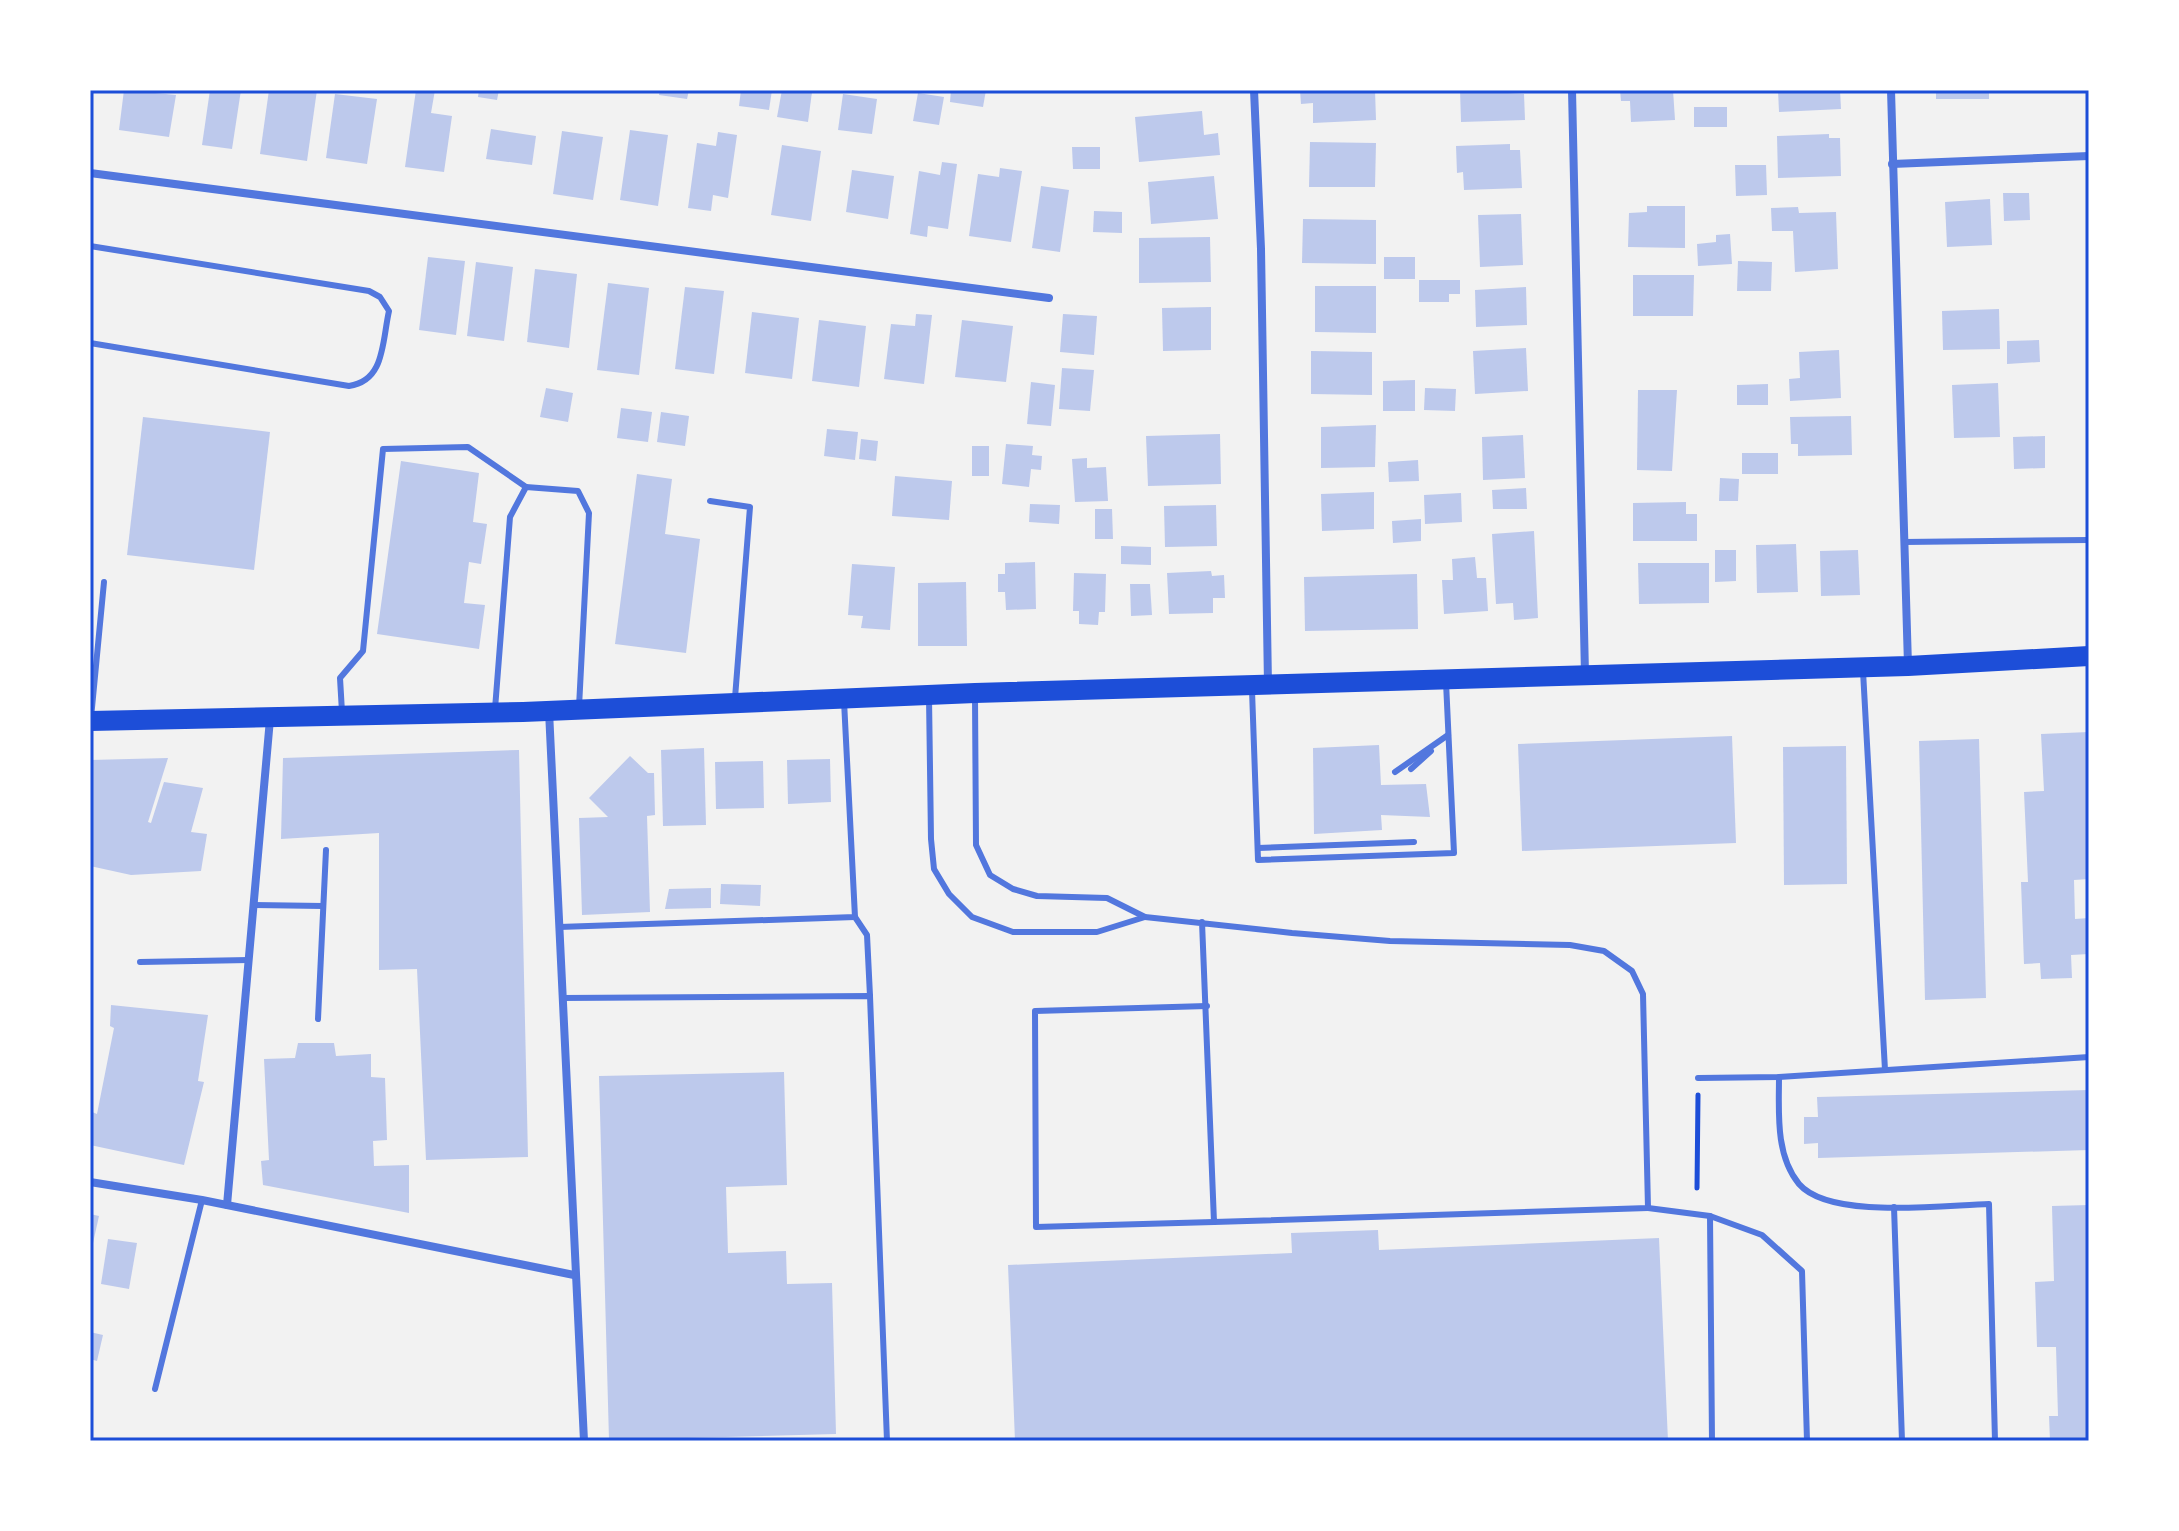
<svg xmlns="http://www.w3.org/2000/svg" width="2179" height="1531" viewBox="0 0 2179 1531" font-family="'PT Sans Narrow',sans-serif">
<style>
.building{fill:#bdc9ec}
.lines{fill:none;stroke-linecap:round;stroke-linejoin:round}
.path{stroke:#1d4ed8;stroke-width:5}
.service{stroke:#5277de;stroke-width:6}
.minor{stroke:#5277de;stroke-width:8}
.primary{stroke:#1d4ed8;stroke-width:20}
.neatline{fill:none;stroke:#1d4ed8;stroke-width:3}
</style>
<rect width="100%" height="100%" fill="#f2f2f2"/>
<!-- building -->
<g class="building">
<polygon points="124,90 176,95 169,137 119,130"/>
<polygon points="210,90 241,90 232,149 202,145"/>
<polygon points="269,90 317,90 307,161 260,154"/>
<polygon points="416,90 435,90 431,113 452,116 444,172 405,167"/>
<polygon points="479,90 499,90 497,100 478,97"/>
<polygon points="660,90 689,90 687,99 659,95"/>
<polygon points="741,90 772,90 769,110 739,106"/>
<polygon points="782,90 812,92 808,122 777,117"/>
<polygon points="951,90 986,90 983,107 950,102"/>
<polygon points="1300,90 1375,90 1376,120 1313,123 1313,103 1301,104"/>
<polygon points="1460,90 1524,94 1525,120 1461,122"/>
<polygon points="1620,90 1673,90 1675,120 1631,122 1630,101 1621,101"/>
<polygon points="1778,90 1840,90 1841,109 1779,112"/>
<rect x="1936" y="90" width="53" height="9"/>
<polygon points="918,93 944,97 939,125 913,121"/>
<polygon points="335,94 377,99 367,164 326,158"/>
<polygon points="843,94 877,99 872,134 838,130"/>
<rect x="1694" y="107" width="33" height="20"/>
<polygon points="1202,111 1204,135 1218,133 1220,155 1139,162 1135,117"/>
<polygon points="491,129 536,136 532,165 486,159"/>
<polygon points="630,130 668,135 658,206 620,200"/>
<polygon points="562,131 603,137 593,200 553,194"/>
<polygon points="718,132 737,135 728,198 713,195 711,211 688,208 697,143 716,146"/>
<polygon points="1829,134 1829,138 1840,138 1841,176 1778,178 1777,136"/>
<polygon points="1310,142 1376,143 1375,187 1309,187"/>
<polygon points="1510,144 1510,150 1520,150 1522,188 1464,190 1463,172 1457,173 1456,146"/>
<polygon points="782,145 821,151 811,221 771,215"/>
<polygon points="1072,147 1100,147 1100,169 1073,169"/>
<polygon points="942,162 957,164 948,229 928,226 927,237 910,234 919,171 940,175"/>
<polygon points="1735,165 1766,165 1767,195 1736,196"/>
<polygon points="1000,168 1022,171 1011,242 969,236 978,174 999,177"/>
<polygon points="852,170 894,176 888,219 846,212"/>
<polygon points="1214,176 1218,219 1151,224 1148,182"/>
<polygon points="1041,186 1069,190 1060,252 1032,248"/>
<polygon points="2003,193 2029,193 2030,220 2004,221"/>
<polygon points="1990,199 1992,245 1947,247 1945,202"/>
<polygon points="1647,206 1685,206 1685,248 1628,247 1629,213 1647,212"/>
<polygon points="1798,207 1799,213 1836,212 1838,269 1795,272 1793,231 1772,231 1771,208"/>
<polygon points="1094,211 1122,212 1122,233 1093,232"/>
<polygon points="1521,214 1523,265 1480,267 1478,215"/>
<polygon points="1303,219 1376,220 1376,264 1302,263"/>
<polygon points="1730,234 1732,264 1698,266 1697,244 1716,242 1716,235"/>
<polygon points="1210,237 1211,282 1139,283 1139,238"/>
<polygon points="428,257 465,261 456,335 419,330"/>
<rect x="1384" y="257" width="31" height="22"/>
<polygon points="1738,261 1772,262 1771,291 1737,291"/>
<polygon points="476,262 513,267 504,341 467,336"/>
<polygon points="535,269 577,274 569,348 527,342"/>
<polygon points="1633,275 1694,275 1693,316 1633,316"/>
<polygon points="1419,280 1460,280 1460,294 1449,294 1449,302 1419,302"/>
<polygon points="608,283 649,288 639,375 597,370"/>
<polygon points="1315,286 1376,286 1376,333 1315,332"/>
<polygon points="685,287 724,291 714,374 675,369"/>
<polygon points="1526,287 1527,325 1476,327 1475,290"/>
<polygon points="1211,307 1211,350 1163,351 1162,308"/>
<polygon points="1999,309 2000,349 1943,350 1942,311"/>
<polygon points="752,312 799,318 792,379 745,373"/>
<polygon points="916,314 932,315 924,384 884,379 891,324 915,326"/>
<polygon points="1063,314 1097,316 1094,355 1060,352"/>
<polygon points="819,320 866,326 859,387 812,381"/>
<polygon points="962,320 1013,326 1006,382 955,377"/>
<polygon points="2039,340 2040,362 2007,364 2007,341"/>
<polygon points="1526,348 1528,391 1475,394 1473,351"/>
<polygon points="1839,350 1841,398 1790,401 1789,379 1800,378 1799,352"/>
<polygon points="1311,351 1372,352 1372,395 1311,394"/>
<polygon points="1062,368 1094,370 1090,411 1059,409"/>
<polygon points="1415,380 1415,411 1383,411 1383,381"/>
<polygon points="1031,382 1055,385 1051,426 1027,424"/>
<polygon points="1998,383 2000,437 1954,438 1952,385"/>
<polygon points="1768,384 1768,405 1737,405 1737,385"/>
<polygon points="546,388 573,393 568,422 540,417"/>
<polygon points="1425,388 1456,389 1455,411 1424,410"/>
<polygon points="1638,390 1677,390 1672,471 1637,470"/>
<polygon points="621,408 652,412 648,442 617,438"/>
<polygon points="661,412 689,416 685,446 657,442"/>
<polygon points="1851,416 1852,455 1798,456 1798,444 1791,444 1790,417"/>
<polygon points="143,417 270,432 254,570 127,555"/>
<polygon points="1376,425 1375,467 1321,468 1321,427"/>
<polygon points="827,429 858,432 855,460 824,456"/>
<polygon points="1220,434 1221,484 1148,486 1146,436"/>
<polygon points="1523,435 1525,478 1483,480 1482,437"/>
<polygon points="2045,436 2045,468 2014,469 2013,437"/>
<polygon points="861,439 878,441 876,461 859,459"/>
<polygon points="1006,444 1033,446 1032,455 1042,456 1041,470 1031,469 1029,487 1002,484"/>
<rect x="972" y="446" width="17" height="30"/>
<rect x="1742" y="453" width="36" height="21"/>
<polygon points="1087,458 1087,468 1106,467 1108,501 1075,502 1072,459"/>
<polygon points="1418,460 1419,481 1389,482 1388,462"/>
<polygon points="401,461 479,473 473,522 487,524 481,564 469,562 464,603 485,605 479,649 377,634"/>
<polygon points="637,474 672,479 665,534 700,539 686,653 615,644"/>
<polygon points="895,476 952,481 949,520 892,516"/>
<polygon points="1720,478 1739,479 1738,501 1719,501"/>
<polygon points="1526,488 1527,509 1493,509 1492,490"/>
<polygon points="1374,492 1374,529 1322,531 1321,494"/>
<polygon points="1461,493 1462,522 1425,524 1424,495"/>
<polygon points="1686,502 1686,514 1697,514 1697,541 1633,541 1633,503"/>
<polygon points="1030,504 1060,505 1059,524 1029,522"/>
<polygon points="1216,505 1217,546 1165,547 1164,506"/>
<polygon points="1095,509 1112,509 1113,539 1095,539"/>
<polygon points="1421,519 1421,541 1393,543 1392,521"/>
<polygon points="1534,531 1538,618 1514,620 1513,603 1496,604 1492,534"/>
<polygon points="1796,544 1798,592 1757,593 1756,545"/>
<polygon points="1121,546 1151,547 1151,565 1121,564"/>
<polygon points="1715,550 1736,550 1736,581 1715,582"/>
<polygon points="1858,550 1860,595 1821,596 1820,551"/>
<polygon points="1475,557 1477,578 1486,578 1488,611 1444,614 1442,580 1453,580 1452,559"/>
<polygon points="1035,562 1036,609 1006,610 1005,592 998,592 998,574 1005,574 1005,563"/>
<polygon points="1638,563 1709,563 1709,603 1639,604"/>
<polygon points="852,564 895,567 890,630 861,628 863,616 848,615"/>
<polygon points="1211,571 1212,576 1224,575 1225,598 1213,598 1213,613 1169,614 1167,573"/>
<polygon points="1074,573 1106,574 1105,612 1099,612 1098,625 1079,624 1079,611 1073,611"/>
<polygon points="1417,574 1418,629 1305,631 1304,577"/>
<polygon points="966,582 967,646 918,646 918,583"/>
<polygon points="1130,584 1150,584 1152,615 1131,616"/>
<polygon points="2089,732 2089,879 2074,880 2075,919 2089,918 2089,954 2071,955 2072,978 2041,979 2040,963 2024,964 2021,882 2028,882 2024,792 2044,791 2041,734"/>
<polygon points="1732,736 1736,843 1522,851 1518,744"/>
<polygon points="1979,739 1986,998 1925,1000 1919,741"/>
<polygon points="1379,745 1381,785 1426,784 1430,817 1381,815 1382,830 1314,834 1313,748"/>
<polygon points="1846,746 1847,884 1784,885 1783,747"/>
<polygon points="704,748 706,825 663,826 661,750"/>
<polygon points="519,750 528,1157 426,1160 417,969 379,970 379,833 281,839 283,758"/>
<polygon points="630,756 648,773 654,773 655,815 647,816 650,912 582,915 579,818 608,817 589,798"/>
<polygon points="168,758 148,822 151,823 164,782 203,788 191,832 207,834 201,871 131,875 90,866 90,760"/>
<polygon points="830,759 831,802 788,804 787,760"/>
<polygon points="763,761 764,808 716,809 715,762"/>
<polygon points="721,884 761,885 760,906 720,904"/>
<polygon points="711,888 711,908 665,909 669,889"/>
<polygon points="111,1005 208,1015 198,1081 204,1082 184,1165 90,1145 92,1112 97,1114 114,1028 110,1026"/>
<polygon points="298,1043 334,1043 336,1056 371,1054 371,1077 385,1078 387,1140 373,1141 374,1166 409,1165 409,1213 263,1185 261,1161 269,1160 264,1059 295,1058"/>
<polygon points="784,1072 787,1185 726,1187 728,1253 786,1251 787,1284 832,1283 836,1434 609,1440 599,1076"/>
<polygon points="2089,1090 2089,1150 1818,1158 1818,1143 1804,1144 1804,1117 1818,1117 1817,1097"/>
<polygon points="2089,1205 2089,1441 2050,1441 2049,1416 2058,1416 2056,1347 2037,1347 2035,1282 2054,1281 2052,1206"/>
<polygon points="90,1214 99,1216 91,1252 90,1252"/>
<polygon points="1378,1230 1379,1250 1659,1238 1668,1441 1015,1441 1008,1265 1292,1253 1291,1233"/>
<polygon points="108,1239 137,1243 129,1289 101,1284"/>
<polygon points="90,1332 103,1335 97,1361 90,1359"/>
</g>
<g class="lines">
<!-- path -->
<polyline class="path" points="1697,1188 1698,1095"/>
<!-- service -->
<g class="service">
<path d="M90,246L369,291L380,297L389,311C382,342 385,381 349,386L90,343"/>
<polyline points="710,501 750,507 735,698"/>
<polyline points="1904,542 2089,540"/>
<polyline points="1863,671 1885,1070"/>
<polyline points="1252,690 1258,860 1454,853 1446,682"/>
<polyline points="929,697 931,839 934,869 949,894 972,917 1013,932 1097,932 1145,917"/>
<polyline points="975,697 976,845 990,875 1013,889 1037,896 1107,898 1145,917 1292,933 1390,941 1570,945 1604,951 1632,971 1643,994 1648,1208 1214,1222 1202,922"/>
<polyline points="495,709 510,517 526,487 578,491 589,513 579,707"/>
<polyline points="342,712 340,678 363,651 383,449 468,447 526,487"/>
<polyline points="91,718 104,582"/>
<polyline points="1411,769 1431,751"/>
<polyline points="1395,772 1448,735"/>
<polyline points="1258,848 1414,842"/>
<polyline points="254,905 323,906"/>
<polyline points="855,917 867,935 870,996"/>
<polyline points="559,927 855,917 844,701"/>
<polyline points="140,962 249,960"/>
<polyline points="562,998 870,996 887,1441"/>
<polyline points="1207,1006 1035,1011 1036,1227 1214,1222"/>
<polyline points="318,1019 326,850"/>
<path d="M1779,1077C1779,1111 1775,1155 1799,1184C1830,1220 1944,1205 1989,1204L1995,1441"/>
<polyline points="1698,1078 1779,1077 2089,1057"/>
<polyline points="1894,1207 1902,1441"/>
<polyline points="1648,1208 1710,1216 1762,1235 1802,1271 1807,1441"/>
<polyline points="1710,1216 1712,1441"/>
<polyline points="155,1389 202,1200"/>
</g>
<!-- minor -->
<g class="minor">
<polyline points="1254,90 1261,249 1268,685"/>
<polyline points="1572,90 1585,674"/>
<polyline points="1891,90 1908,665"/>
<polyline points="1892,164 2089,156"/>
<polyline points="90,173 1049,298"/>
<polyline points="549,711 584,1441"/>
<polyline points="90,1182 202,1200 574,1275"/>
<polyline points="227,1205 270,719"/>
</g>
<!-- primary -->
<polyline class="primary" points="90,721 523,712 975,693 1908,666 2089,656"/>
</g>
<!-- border -->
<rect width="2179" height="1531" fill="none" stroke="#ffffff" stroke-width="184"/>
<rect x="92" y="92" width="1995" height="1347" class="neatline"/>
</svg>
